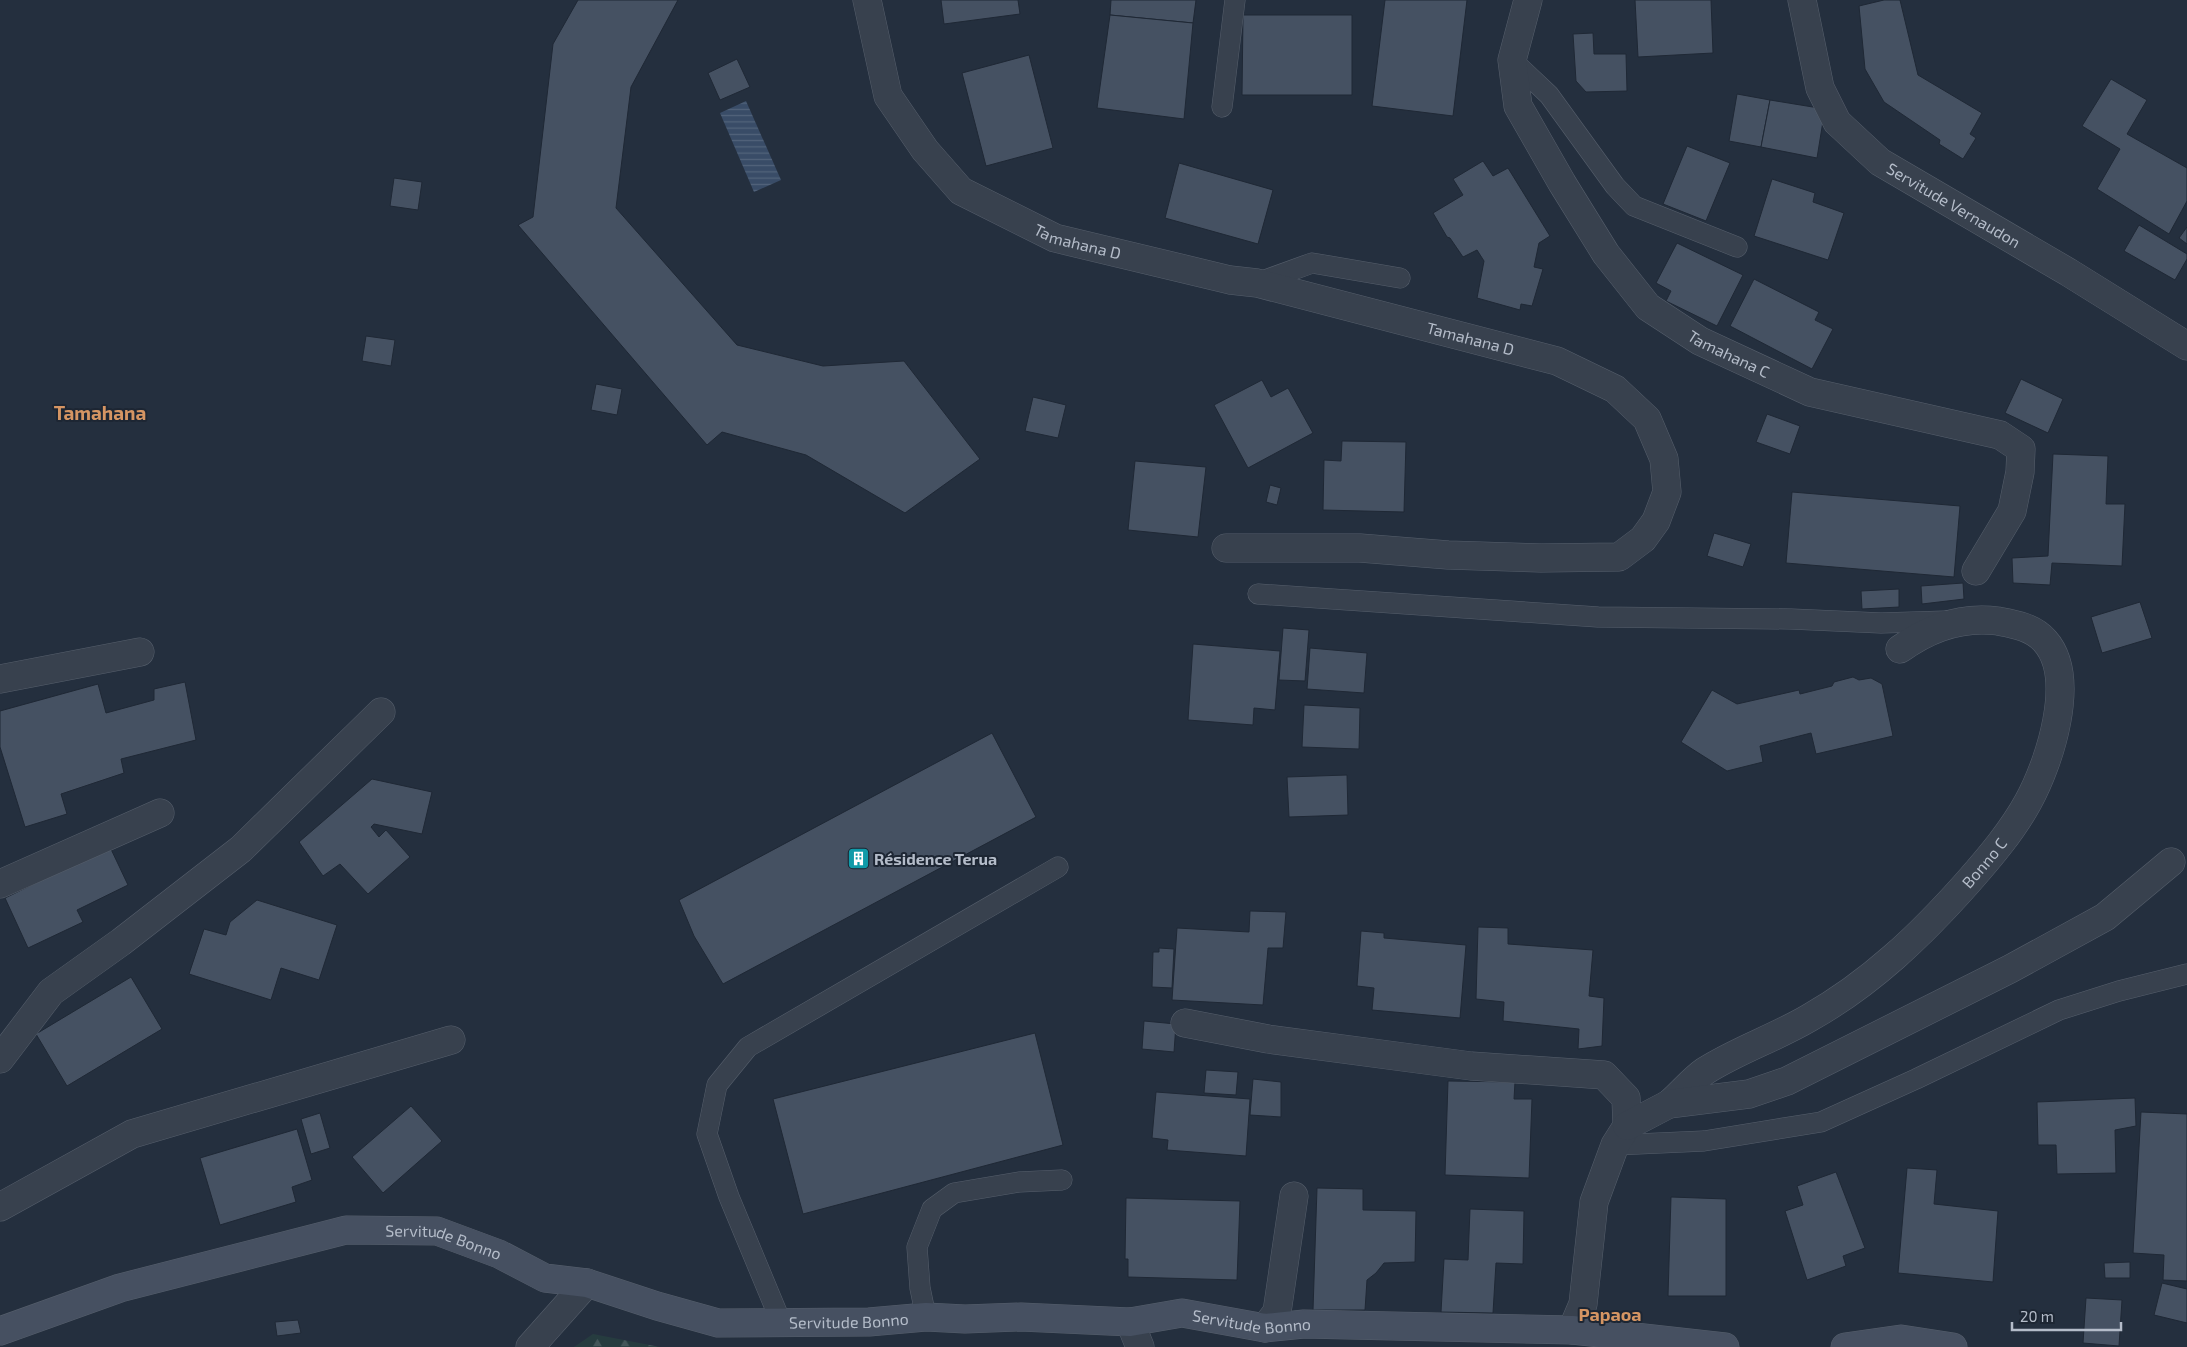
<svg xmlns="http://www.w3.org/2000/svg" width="2187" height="1347" viewBox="0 0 2187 1347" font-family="'Exo 2',sans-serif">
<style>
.forest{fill:url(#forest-firs)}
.water{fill:url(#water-rules)}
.building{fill:#455162;stroke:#1f2835}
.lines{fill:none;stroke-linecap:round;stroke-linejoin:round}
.lane-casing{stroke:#565f6c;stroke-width:21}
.street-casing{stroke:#565f6c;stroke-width:29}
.secondary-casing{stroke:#565f6c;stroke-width:29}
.lane{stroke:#38414e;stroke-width:20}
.street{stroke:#38414e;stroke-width:28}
.secondary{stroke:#465061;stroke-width:28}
.labels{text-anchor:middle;stroke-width:4;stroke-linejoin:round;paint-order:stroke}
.street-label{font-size:16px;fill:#b4bcc9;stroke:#1d2633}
.poi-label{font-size:16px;font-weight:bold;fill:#b4bcc9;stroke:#1d2633;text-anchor:start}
.neighbourhood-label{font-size:18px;font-weight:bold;fill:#d59563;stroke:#1d2633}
.quarter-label{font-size:19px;font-weight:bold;fill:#d59563;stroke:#1d2633}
</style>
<defs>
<pattern id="forest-firs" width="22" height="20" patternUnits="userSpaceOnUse" patternTransform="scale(1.25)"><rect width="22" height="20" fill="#263c3f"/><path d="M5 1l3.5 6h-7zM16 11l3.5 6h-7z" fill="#435659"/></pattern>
<pattern id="water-rules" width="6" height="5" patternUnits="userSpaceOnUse" patternTransform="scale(1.25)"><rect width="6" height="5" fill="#394c67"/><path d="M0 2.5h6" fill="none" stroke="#53647b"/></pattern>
</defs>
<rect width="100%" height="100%" fill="#242f3e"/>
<!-- forest -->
<polygon class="forest" points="593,1334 660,1347 574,1347"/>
<!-- water -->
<polygon class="water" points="746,101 781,180 754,192 720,113"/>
<!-- building -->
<g class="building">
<polygon points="578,0 678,0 631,87 616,208 737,345 823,366 904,361 980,459 905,513 806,455 722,432 707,445 518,225 533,217 553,44"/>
<polygon points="941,0 1018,0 1020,14 944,24"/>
<polygon points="1111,0 1196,0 1193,23 1110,15"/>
<polygon points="1385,0 1467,0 1453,116 1372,106"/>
<polygon points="1635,0 1711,0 1713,53 1638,57"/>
<polygon points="1884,0 1900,0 1918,75 1982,113 1970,134 1976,138 1963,159 1939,144 1940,140 1884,102 1865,69 1859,6"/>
<polygon points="1110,15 1193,23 1184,119 1097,108"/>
<polygon points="1243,15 1352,15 1352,95 1242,95"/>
<polygon points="1593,33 1594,54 1626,54 1627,91 1586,92 1576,81 1573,34"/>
<polygon points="1029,55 1053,148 986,166 962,73"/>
<polygon points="737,59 750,87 720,100 708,73"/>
<polygon points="2111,79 2147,100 2127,134 2187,168 2187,201 2169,234 2097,189 2120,149 2082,126"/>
<polygon points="1737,94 1770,100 1761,147 1729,141"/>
<polygon points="1770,100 1825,109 1817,158 1761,147"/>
<polygon points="1687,146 1730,163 1706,221 1663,204"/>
<polygon points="1483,161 1493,176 1508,168 1550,236 1539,243 1534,267 1543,269 1532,306 1521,304 1520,310 1477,298 1484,261 1477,250 1463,257 1450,238 1447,237 1433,213 1463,195 1453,179"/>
<polygon points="1179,163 1273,190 1258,244 1165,218"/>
<polygon points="394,178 422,182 418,210 390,206"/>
<polygon points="1772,179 1815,193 1813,202 1844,213 1828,260 1754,236"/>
<polygon points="2139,225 2187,254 2187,259 2175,280 2124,251"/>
<polygon points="2187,227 2187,244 2179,238"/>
<polygon points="1677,243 1743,275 1717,326 1666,301 1671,291 1656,283"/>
<polygon points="1754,279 1819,312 1815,320 1833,329 1812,369 1730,326"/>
<polygon points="366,336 395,340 391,366 362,361"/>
<polygon points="2021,379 2063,399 2048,433 2005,413"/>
<polygon points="1262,380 1271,397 1288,388 1313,433 1248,468 1214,405"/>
<polygon points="596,384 622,389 617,415 591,410"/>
<polygon points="1033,397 1066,405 1058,438 1025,431"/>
<polygon points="1767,414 1800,426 1790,454 1756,442"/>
<polygon points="1342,441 1406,442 1404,512 1323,510 1324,460 1341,461"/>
<polygon points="2053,454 2108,456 2106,504 2125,504 2122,566 2052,563 2050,585 2013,583 2012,558 2048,556"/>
<polygon points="1135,461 1206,467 1198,537 1128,530"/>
<polygon points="1270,485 1281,488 1277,505 1266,502"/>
<polygon points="1792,492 1960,506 1954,577 1786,563"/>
<polygon points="1714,533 1751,544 1743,567 1707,556"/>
<polygon points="1963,583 1964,599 1922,604 1921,586"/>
<polygon points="1899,589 1899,607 1862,609 1861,591"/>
<polygon points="2140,602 2152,638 2102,653 2091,617"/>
<polygon points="1283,628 1309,630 1305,681 1279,680"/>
<polygon points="1193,644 1280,651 1275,710 1254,708 1253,725 1188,720"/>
<polygon points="1310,648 1367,653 1364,693 1307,689"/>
<polygon points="1853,677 1859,680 1871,678 1882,684 1893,736 1816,754 1811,733 1760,746 1763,762 1727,771 1681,742 1712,690 1737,704 1799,690 1800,694 1832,686 1834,682"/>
<polygon points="185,682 196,740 121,759 124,773 61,794 67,814 25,827 0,747 0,711 98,684 106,713 154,700 154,689"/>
<polygon points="1304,705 1360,708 1359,749 1302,747"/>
<polygon points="992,733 1036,817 723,984 694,936 679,900"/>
<polygon points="1347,775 1348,815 1289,817 1287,777"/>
<polygon points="372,779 432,792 422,834 374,824 371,827 379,837 386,830 410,857 368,894 340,864 323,876 299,842"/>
<polygon points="110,847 128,885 77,910 83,922 28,948 5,898"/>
<polygon points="257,900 337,925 319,980 281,968 271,1000 189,974 204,929 226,935 230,922"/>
<polygon points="1250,911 1286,912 1283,948 1268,948 1263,1005 1172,1000 1177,928 1249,932"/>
<polygon points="1478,927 1508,928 1508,944 1593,950 1589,996 1604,998 1602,1046 1578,1049 1579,1029 1503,1021 1504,1002 1476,999"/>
<polygon points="1361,931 1384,933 1384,938 1466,945 1460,1018 1372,1010 1374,988 1357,986"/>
<polygon points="1159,948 1174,949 1172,988 1152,987 1153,952 1159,952"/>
<polygon points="131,977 162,1029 67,1086 36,1034"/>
<polygon points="1144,1021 1176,1024 1174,1052 1142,1049"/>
<polygon points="1035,1033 1063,1145 803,1214 773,1099"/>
<polygon points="1206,1070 1238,1072 1236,1095 1204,1093"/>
<polygon points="1253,1079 1281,1082 1281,1117 1250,1115"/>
<polygon points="1448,1081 1515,1082 1514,1099 1532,1099 1529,1178 1445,1175"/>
<polygon points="1156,1092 1250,1099 1246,1156 1167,1150 1168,1140 1152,1138"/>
<polygon points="2135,1098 2136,1126 2115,1130 2116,1173 2057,1174 2056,1145 2038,1145 2037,1102"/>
<polygon points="411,1106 442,1141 383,1193 352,1157"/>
<polygon points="2141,1112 2187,1114 2187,1281 2163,1280 2164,1255 2133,1253"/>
<polygon points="320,1113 330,1148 311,1154 301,1119"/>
<polygon points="297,1129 312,1180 292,1187 296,1202 220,1225 200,1158"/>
<polygon points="1907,1168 1937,1170 1934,1204 1998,1211 1993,1282 1898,1273"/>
<polygon points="1836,1172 1865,1248 1843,1256 1846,1266 1807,1280 1785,1211 1803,1205 1797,1186"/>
<polygon points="1317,1188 1363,1189 1363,1210 1416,1211 1415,1262 1384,1263 1376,1273 1367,1280 1365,1310 1313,1310"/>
<polygon points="1671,1197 1726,1199 1726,1296 1668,1296"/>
<polygon points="1126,1198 1240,1201 1237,1280 1128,1277 1128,1259 1125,1259"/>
<polygon points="1470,1209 1524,1211 1523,1264 1496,1263 1493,1313 1441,1312 1444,1259 1468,1260"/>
<polygon points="2130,1262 2130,1278 2105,1278 2104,1263"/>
<polygon points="2162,1283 2187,1289 2187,1323 2154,1315"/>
<polygon points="2086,1298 2122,1300 2119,1346 2083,1343"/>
<polygon points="298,1320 301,1333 277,1336 275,1322"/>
</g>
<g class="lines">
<defs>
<g id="lane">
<polyline points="1512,60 1549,95 1615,186 1634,206 1737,247"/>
<polyline points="1222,107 1235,0"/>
<polyline points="1257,283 1312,263 1400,278"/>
<polyline points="1258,594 1598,617 1791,619 1881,623 1946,621"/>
<polyline points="1615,1145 1704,1141 1821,1122 1916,1079 2059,1010 2119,991 2187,974"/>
<polyline points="926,1317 920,1288 917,1247 932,1209 954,1193 1019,1182 1062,1180"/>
<polyline points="781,1322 729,1197 707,1134 717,1085 748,1047 1058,867"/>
</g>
<g id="street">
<path id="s1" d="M867,0L888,96L925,150L961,191L1055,238L1230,280L1257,283L1557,361L1615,389L1647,419L1664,459L1667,492L1656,521L1643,539L1619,557L1541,558L1448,555L1360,548H1226"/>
<path id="s2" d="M1528,0L1512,60L1518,106L1562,183L1606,254L1648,307L1700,341L1810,392L2000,435L2021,449L2020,472L2012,511L1976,571"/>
<path id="s3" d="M1802,0L1820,88L1837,122L1880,162L2068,272L2187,346"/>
<polyline points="0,679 140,652"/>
<polyline points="0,884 160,813"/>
<polyline points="1185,1023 1268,1039 1471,1066 1604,1075 1626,1098 1627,1126 1615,1145 1594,1202 1583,1304 1572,1330"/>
<polyline points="0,1059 51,992 121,942 241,849 381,712"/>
<path id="s4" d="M1669,1104C1681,1094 1692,1080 1705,1071C1738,1050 1775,1038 1809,1018C1871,983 1921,935 1968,882C1990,857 2012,831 2028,802C2049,764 2078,678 2045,641C2033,627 2014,624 1998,621C1961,616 1929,628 1900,649"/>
<polyline points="1627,1126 1669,1104 1749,1094 1787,1081 2010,969 2105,917 2171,862"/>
<polyline points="0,1207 132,1134 451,1040"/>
<polyline points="1130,1322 1140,1347"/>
<polyline points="1265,1328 1277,1312 1294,1196"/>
<polyline points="530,1347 587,1283"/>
</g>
<g id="secondary">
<path id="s5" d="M0,1331L120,1288L346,1230L437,1231L499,1254L545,1278L587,1283L657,1306L718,1323L869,1322L926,1317L965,1319L1021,1317L1130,1322L1182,1313L1265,1328L1304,1324L1572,1330L1725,1347"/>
<polyline points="1845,1347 1901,1339 1953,1347"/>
</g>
</defs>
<!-- lane casing -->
<use href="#lane" class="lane-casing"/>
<!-- street casing -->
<use href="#street" class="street-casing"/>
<!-- secondary casing -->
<use href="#secondary" class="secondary-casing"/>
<!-- lane -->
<use href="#lane" class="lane"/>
<!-- street -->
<use href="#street" class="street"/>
<!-- secondary -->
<use href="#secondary" class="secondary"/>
</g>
<!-- icons -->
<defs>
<symbol id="building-square" viewBox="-11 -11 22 22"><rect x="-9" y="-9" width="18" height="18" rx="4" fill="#0f9aa8" stroke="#1d2633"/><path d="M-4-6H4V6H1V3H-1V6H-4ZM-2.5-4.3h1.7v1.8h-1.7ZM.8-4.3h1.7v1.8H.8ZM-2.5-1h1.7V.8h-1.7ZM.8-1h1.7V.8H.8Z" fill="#fff"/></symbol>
</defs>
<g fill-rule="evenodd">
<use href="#building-square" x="846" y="846" width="25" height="25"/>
</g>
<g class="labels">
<!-- street labels -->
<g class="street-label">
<text dy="6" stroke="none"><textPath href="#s3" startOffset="272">Servitude Vernaudon</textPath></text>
<text dy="6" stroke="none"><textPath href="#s1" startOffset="346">Tamahana D</textPath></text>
<text dy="6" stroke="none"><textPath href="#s1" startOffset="751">Tamahana D</textPath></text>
<text dy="6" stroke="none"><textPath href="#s2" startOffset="442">Tamahana C</textPath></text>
<text dy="6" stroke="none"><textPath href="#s4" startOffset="401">Bonno C</textPath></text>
<text dy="6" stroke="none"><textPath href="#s5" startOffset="460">Servitude Bonno</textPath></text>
<text dy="6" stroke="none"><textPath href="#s5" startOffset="1285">Servitude Bonno</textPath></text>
<text dy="6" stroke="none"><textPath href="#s5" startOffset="880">Servitude Bonno</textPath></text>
</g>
<!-- poi labels -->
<g class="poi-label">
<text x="874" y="865">Résidence Terua</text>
</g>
<!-- neighbourhood labels -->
<g class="neighbourhood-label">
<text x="1610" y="1321">Papaoa</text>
</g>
<!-- quarter labels -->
<g class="quarter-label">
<text x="100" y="420">Tamahana</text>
</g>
</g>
<!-- scale -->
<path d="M2012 1322v8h109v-8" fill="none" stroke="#b4bcc9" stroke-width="2.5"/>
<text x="2020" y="1322" font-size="15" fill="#b4bcc9" stroke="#1d2633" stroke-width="4" paint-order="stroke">20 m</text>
</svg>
